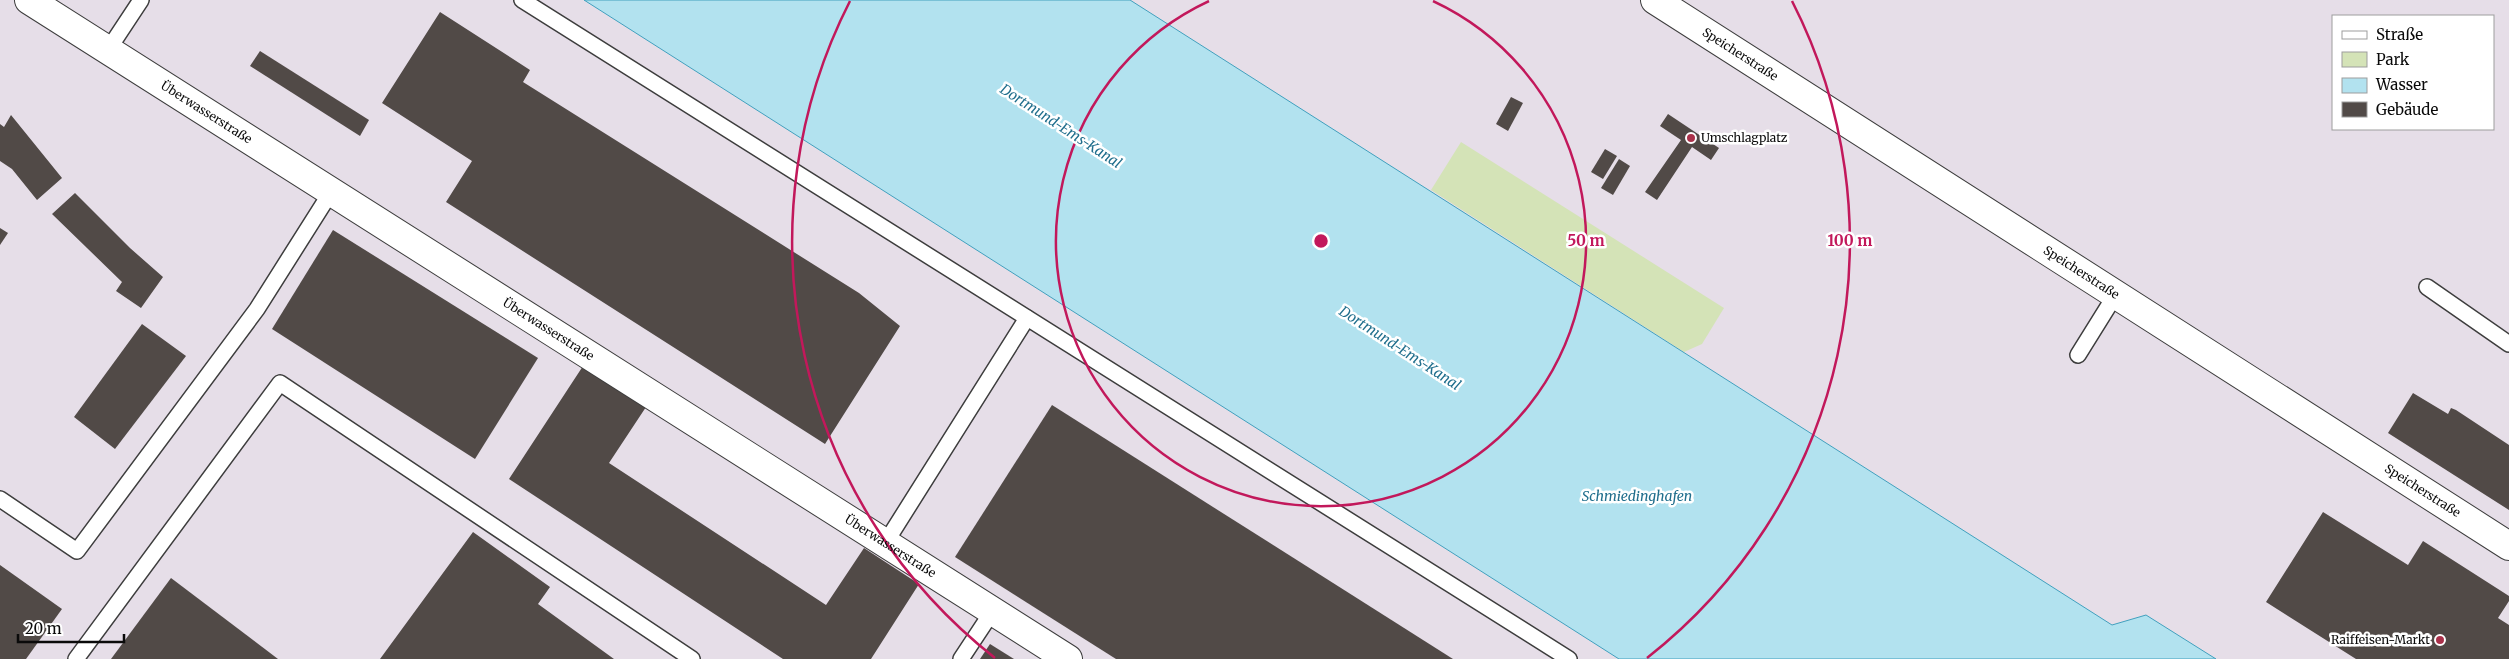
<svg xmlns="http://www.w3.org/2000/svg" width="2509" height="659" viewBox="0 0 2509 659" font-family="Merriweather,serif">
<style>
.industrial{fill:#e6dee8;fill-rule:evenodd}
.green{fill:#d4e3b7}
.water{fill:#b2e2ef;stroke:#41a0be}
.building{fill:#514a47}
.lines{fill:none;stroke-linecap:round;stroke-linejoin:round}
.lane-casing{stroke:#3d3d3d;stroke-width:18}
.street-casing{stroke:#3d3d3d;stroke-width:30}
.lane{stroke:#fff;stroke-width:15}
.street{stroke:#fff;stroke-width:28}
.ring{fill:none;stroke:#c2185b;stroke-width:2.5}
.poi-dot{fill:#aa314a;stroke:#fff;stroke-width:2}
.labels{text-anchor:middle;stroke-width:5;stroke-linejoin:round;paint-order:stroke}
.street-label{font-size:12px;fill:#0a0a0a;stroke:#fff}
.poi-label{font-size:12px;fill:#0a0a0a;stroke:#fff;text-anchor:start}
.water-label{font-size:14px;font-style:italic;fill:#216f8d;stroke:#fff}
.centre{fill:#c2185b;stroke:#fff;stroke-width:2.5}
.ring-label{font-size:15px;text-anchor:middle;font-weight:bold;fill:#c2185b;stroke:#fff;stroke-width:5;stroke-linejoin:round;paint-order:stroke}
</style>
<rect width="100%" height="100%" fill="#fdf6e9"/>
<!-- industrial -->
<path class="industrial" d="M0,0H2509V659H0ZM2333,16H2493V129H2333Z"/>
<!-- green -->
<polygon class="green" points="1461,142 1724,308 1702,344 1684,352 1431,190"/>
<!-- water -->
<polygon class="water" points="584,0 1130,0 2112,625 2146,615 2216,659 1619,659"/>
<!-- building -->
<g class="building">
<polygon points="440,12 530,70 523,82 859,293 900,326 825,444 446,202 472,161 382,103"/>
<polygon points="260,51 369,120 360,136 250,66"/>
<polygon points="1511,97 1523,103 1508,131 1496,124"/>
<polygon points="1668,114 1719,148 1711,160 1692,147 1657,200 1645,192 1681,140 1660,126"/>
<polygon points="11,115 62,178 37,200 12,169 0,161 0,124 4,127"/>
<polygon points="1605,149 1617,156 1603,179 1591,172"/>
<polygon points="1619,159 1630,166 1613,195 1601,188"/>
<polygon points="75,193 130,248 163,277 141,308 116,291 122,282 52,214"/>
<polygon points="0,228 8,233 0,245"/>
<polygon points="333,230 538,358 475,459 272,329"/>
<polygon points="142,324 186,356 115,449 74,417"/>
<polygon points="583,366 646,407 609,463 826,605 864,548 919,584 871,659 783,659 509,479"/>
<polygon points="2413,393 2448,414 2451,408 2456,410 2509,445 2509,510 2388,433"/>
<polygon points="1052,405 1453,659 1116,659 955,557"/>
<polygon points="2323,512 2408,565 2423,541 2509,596 2509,601 2498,618 2509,625 2509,659 2356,659 2266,602"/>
<polygon points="473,532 550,587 538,604 614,659 380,659"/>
<polygon points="0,565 62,609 26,659 0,659"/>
<polygon points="171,578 278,659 111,659"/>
<polygon points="990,644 1014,659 980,659"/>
</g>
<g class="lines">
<defs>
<g id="lane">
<polyline points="522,0 1569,659"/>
<polyline points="108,50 141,0"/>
<polyline points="2427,287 2509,344"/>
<polyline points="2078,355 2116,294"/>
<polyline points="0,499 77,551 257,309 331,192"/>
<polyline points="886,542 1027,318"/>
<polyline points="76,659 280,383 692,659"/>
<polyline points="961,659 992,612"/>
</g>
<g id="street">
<path id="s1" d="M29,0L1068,659"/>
<path id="s2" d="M1655,0L2509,546"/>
</g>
</defs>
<!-- lane casing -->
<use href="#lane" class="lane-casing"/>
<!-- street casing -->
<use href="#street" class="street-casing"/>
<!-- lane -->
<use href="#lane" class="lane"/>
<!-- street -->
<use href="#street" class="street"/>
</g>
<!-- distance rings -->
<g class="ring">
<path d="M1433 1A265 265 0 1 1 1209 1"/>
<path d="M995 658A529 529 0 0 1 850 1M1792 1A529 529 0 0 1 1647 658"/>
</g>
<!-- markers -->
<g class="poi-dot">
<circle cx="1691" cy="138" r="5"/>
<circle cx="2440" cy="640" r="5"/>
</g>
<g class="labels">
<!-- street labels -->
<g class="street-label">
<text dy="4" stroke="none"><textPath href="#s2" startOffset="101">Speicherstraße</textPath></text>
<text dy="4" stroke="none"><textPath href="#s1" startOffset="210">Überwasserstraße</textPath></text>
<text dy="4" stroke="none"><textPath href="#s2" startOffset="506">Speicherstraße</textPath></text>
<text dy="4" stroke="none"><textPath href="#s1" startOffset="615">Überwasserstraße</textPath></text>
<text dy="4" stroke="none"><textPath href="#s2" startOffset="911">Speicherstraße</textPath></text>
<text dy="4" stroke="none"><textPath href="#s1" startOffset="1020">Überwasserstraße</textPath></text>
</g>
<!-- poi labels -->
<g class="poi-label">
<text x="1701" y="142">Umschlagplatz</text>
<text x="2430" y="644" text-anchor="end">Raiffeisen-Markt</text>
</g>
<!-- water labels -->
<g class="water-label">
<text transform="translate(1061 126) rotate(33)" y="5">Dortmund-Ems-Kanal</text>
<text transform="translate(1400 348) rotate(33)" y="5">Dortmund-Ems-Kanal</text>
<text x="1637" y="501">Schmiedinghafen</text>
</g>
</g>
<circle cx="1321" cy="241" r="8" class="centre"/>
<g class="ring-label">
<text x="1586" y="246">50 m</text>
<text x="1850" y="246">100 m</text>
</g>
<!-- legend -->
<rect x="2332" y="15" width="162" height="115" fill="#ffffff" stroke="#9d9d9d"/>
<rect x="2342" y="31" width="25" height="8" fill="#ffffff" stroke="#9d9d9d"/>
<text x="2376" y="40" font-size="15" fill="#0a0a0a">Straße</text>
<rect x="2342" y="52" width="25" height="15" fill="#d4e3b7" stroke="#9d9d9d"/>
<text x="2376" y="65" font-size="15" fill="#0a0a0a">Park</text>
<rect x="2342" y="78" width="25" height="15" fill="#b2e2ef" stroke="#9d9d9d"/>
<text x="2376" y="90" font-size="15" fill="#0a0a0a">Wasser</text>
<rect x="2342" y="102" width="25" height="15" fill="#514a47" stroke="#9d9d9d"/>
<text x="2376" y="115" font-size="15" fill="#0a0a0a">Gebäude</text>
<!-- scale -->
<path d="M18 634v8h106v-8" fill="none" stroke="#0a0a0a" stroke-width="2.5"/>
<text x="25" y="634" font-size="15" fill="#0a0a0a" stroke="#ffffff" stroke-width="4" paint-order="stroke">20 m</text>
</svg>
